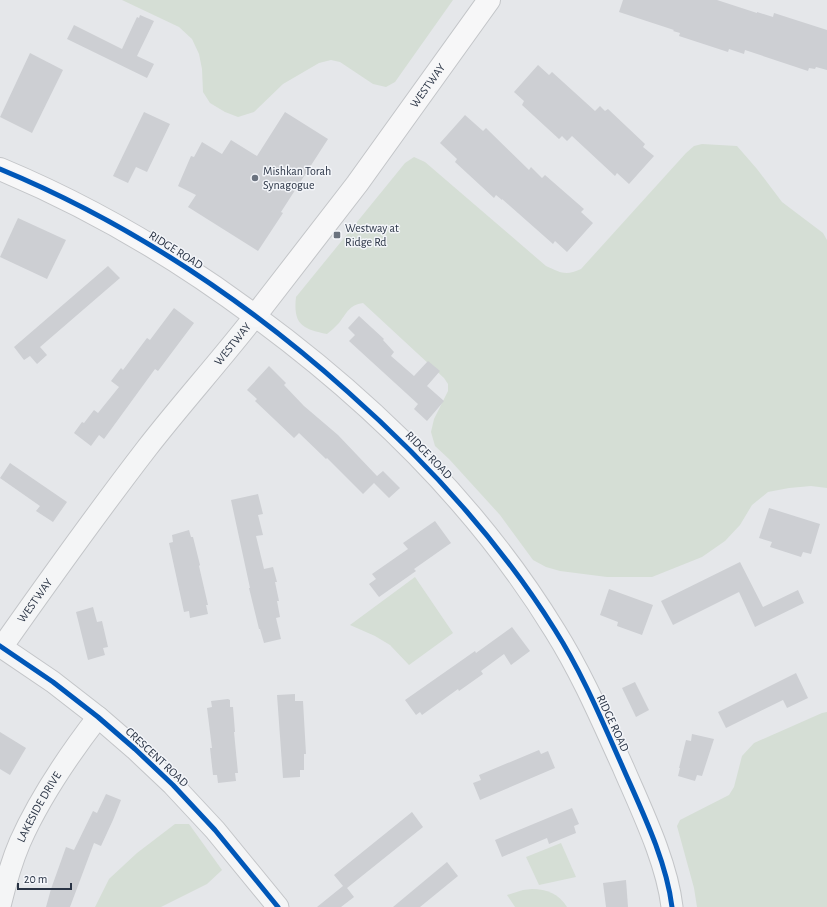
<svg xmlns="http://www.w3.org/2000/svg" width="827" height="907" viewBox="0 0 827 907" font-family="'Alegreya Sans',sans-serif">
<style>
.green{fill:#d5ded5}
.building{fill:#cdcfd3}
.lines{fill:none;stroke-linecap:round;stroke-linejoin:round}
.street-casing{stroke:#c3c5c8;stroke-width:23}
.secondary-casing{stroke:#c3c5c8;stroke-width:24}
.street{stroke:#f4f5f6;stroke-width:21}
.secondary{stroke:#f7f7f8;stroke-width:22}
.cycleway-casing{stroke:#f3f5f9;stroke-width:8}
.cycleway{stroke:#0057b8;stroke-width:5}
.poi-dot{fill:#6b737f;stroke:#f3f5f9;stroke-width:1.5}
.labels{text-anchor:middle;stroke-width:3;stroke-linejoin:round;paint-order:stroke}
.street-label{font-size:12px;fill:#2a3445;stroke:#f3f5f9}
.poi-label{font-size:12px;fill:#2a3445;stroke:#f3f5f9;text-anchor:start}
</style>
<rect width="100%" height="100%" fill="#e5e7ea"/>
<!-- green -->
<g class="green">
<polygon points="122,0 453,0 395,82 386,87 373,84 340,62 331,60 319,63 283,84 254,112 238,117 225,112 210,103 203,92 202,69 199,54 192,39 179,27"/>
<path d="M702,144L737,146L757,169L782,202L823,233L827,240V488L811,486L789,488L768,492L752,505L740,525L725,541L702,557L652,577H607L560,571L546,567L533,560L500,515L449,459L435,446L431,432L434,419L448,391V384L444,378L363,303C349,305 347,313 339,323C335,327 331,331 327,334C302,329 293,324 296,297L405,163L414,157L425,162L546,266C561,273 566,276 581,269L686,153L694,146Z"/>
<polygon points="415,577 453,633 409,665 390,645 375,636 350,625"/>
<polygon points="827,712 827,907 697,907 694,888 677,826 680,820 729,795 734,787 742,756 754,743 822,713"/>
<polygon points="175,824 189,824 222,870 207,884 161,907 95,907 109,879 137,853"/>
<polygon points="561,843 576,877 539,885 526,857"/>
<path d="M532,889C547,889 559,894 567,907H515L507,895L523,890Z"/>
</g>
<!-- building -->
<g class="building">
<polygon points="623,0 717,0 757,13 757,12 773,17 774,13 827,30 827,70 816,67 815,69 809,68 808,71 745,50 744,54 729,49 728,52 679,36 680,33 673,31 674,30 619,12"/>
<polygon points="140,15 154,21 137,56 154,64 147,78 67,39 74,25 122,49 137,17 139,18"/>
<polygon points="30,53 63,70 32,133 0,117"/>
<polygon points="538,65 549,75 552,72 595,111 600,106 605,111 608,109 645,144 643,147 654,156 629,184 617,173 615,176 572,136 567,141 562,136 559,139 522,105 524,101 514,92"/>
<polygon points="144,112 170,124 147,172 136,167 128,183 113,176"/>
<polygon points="285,112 328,139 281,212 283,213 258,251 188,207 196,195 178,186 191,156 194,157 202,142 222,154 231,140 257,156"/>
<polygon points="465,115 483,131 486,128 529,170 531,167 542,178 545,175 584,209 581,212 593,223 567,252 555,241 553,244 502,199 502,200 496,195 494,198 455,162 457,159 440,143"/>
<polygon points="18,218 66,240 47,279 0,257"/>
<polygon points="108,266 120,278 40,347 47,355 37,364 30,356 24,360 14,347"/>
<polygon points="174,308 194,323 158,371 155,369 104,439 99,435 91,446 74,433 82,422 84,423 94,410 98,413 119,387 111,381 121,368 123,370 147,338 150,340"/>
<polygon points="359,316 384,339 383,340 394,352 391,356 414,376 428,361 440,371 427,386 444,401 427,421 414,409 418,404 349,341 355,335 348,328"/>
<polygon points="269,366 286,383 284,385 304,406 338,435 377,476 383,471 400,488 389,498 374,483 363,494 327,458 326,459 299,433 294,438 255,401 257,399 247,390"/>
<polygon points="10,463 67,502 53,522 36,511 40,506 0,478"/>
<polygon points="258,494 263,514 258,515 263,535 256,536 264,569 273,567 277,582 275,582 279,601 277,601 280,617 276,618 281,639 264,643 260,629 259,629 249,588 250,588 231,500"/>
<polygon points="769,508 820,524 811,554 803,552 801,557 770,547 772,542 759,538"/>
<polygon points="435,521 451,543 414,569 416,571 379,597 369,584 376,579 372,574 408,549 403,543"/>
<polygon points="189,530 191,537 193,537 200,565 199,566 208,605 206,605 208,614 190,618 189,611 184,612 169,543 173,542 172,535"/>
<polygon points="740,562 763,607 798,590 804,603 755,627 739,592 673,625 661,601"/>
<polygon points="609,589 653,605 642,635 617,626 618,622 600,615"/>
<polygon points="93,607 97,622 102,621 108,647 103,648 105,655 88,660 76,612"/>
<polygon points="512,627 530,651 511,665 504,654 481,671 483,674 459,691 458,689 422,715 420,712 416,715 405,700 475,651 476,653"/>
<polygon points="796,673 808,698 787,708 783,700 726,728 718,712"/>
<polygon points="635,682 649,710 636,717 622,688"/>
<polygon points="295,694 295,701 303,701 306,754 304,754 304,770 300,770 300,777 283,778 277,695"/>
<polygon points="228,699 230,700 230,707 233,707 235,732 234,732 238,773 235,773 236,781 218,783 217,775 213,775 210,748 212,748 207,708 212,707 211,701"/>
<polygon points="0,732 26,748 10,775 0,769"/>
<polygon points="692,734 714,739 702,776 697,775 695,781 678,776 680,768 679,768 686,740 691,741"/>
<polygon points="539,750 541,754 548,751 555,768 480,800 473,783 481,780 479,775"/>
<polygon points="106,794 121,800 113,820 101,846 94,843 70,907 46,907 51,889 66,847 74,850 93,811 97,813"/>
<polygon points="572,808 579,824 574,826 576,833 549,844 547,838 502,857 495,840"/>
<polygon points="412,812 423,827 347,888 354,897 341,907 317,907 343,886 334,875"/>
<polygon points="447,862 458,876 420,907 393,907"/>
<polygon points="626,880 628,907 606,907 603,883"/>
</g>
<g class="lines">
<defs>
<g id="street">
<polyline points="0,646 53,682 98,717 135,749 173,785 215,830 278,907"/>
<path id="s1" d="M2,647C49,580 97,513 147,448C182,403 220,361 255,316C372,402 479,507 555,631C582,674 602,721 623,767C641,809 667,862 672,907"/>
<path id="s2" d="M0,906C5,885 11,863 20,842C40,797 68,756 98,717"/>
</g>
<g id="secondary">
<path id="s3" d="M0,169C91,207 176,257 255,316L357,184L489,0"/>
</g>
</defs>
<!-- street casing -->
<use href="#street" class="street-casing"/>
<!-- secondary casing -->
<use href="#secondary" class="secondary-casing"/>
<!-- street -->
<use href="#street" class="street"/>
<!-- secondary -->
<use href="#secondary" class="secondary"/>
<defs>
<g id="cycleway">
<path d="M0,169C128,222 245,300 348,392C428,463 498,539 555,630C581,671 600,716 620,761C639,805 666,858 672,907"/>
<polyline points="0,646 53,682 98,717 135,749 173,785 215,830 278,907"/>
</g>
</defs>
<!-- cycleway casing -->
<use href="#cycleway" class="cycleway-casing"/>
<!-- cycleway -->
<use href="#cycleway" class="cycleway"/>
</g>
<!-- markers -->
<g class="poi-dot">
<circle cx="255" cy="178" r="4"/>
<rect x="333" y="231" width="8" height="8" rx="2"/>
</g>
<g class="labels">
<!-- street labels -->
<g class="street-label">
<text dy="4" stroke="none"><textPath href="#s3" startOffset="583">WESTWAY</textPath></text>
<text transform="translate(176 250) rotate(32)" y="4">RIDGE ROAD</text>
<text dy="4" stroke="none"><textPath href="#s1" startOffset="381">WESTWAY</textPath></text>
<text transform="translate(429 455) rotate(46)" y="4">RIDGE ROAD</text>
<text dy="4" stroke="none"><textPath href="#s1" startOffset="57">WESTWAY</textPath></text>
<text transform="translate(613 723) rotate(65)" y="4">RIDGE ROAD</text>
<text transform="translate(157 757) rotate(43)" y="4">CRESCENT ROAD</text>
<text dy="4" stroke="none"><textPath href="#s2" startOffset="107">LAKESIDE DRIVE</textPath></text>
</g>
<!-- poi labels -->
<g class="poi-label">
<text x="263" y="175">Mishkan Torah<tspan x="263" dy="14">Synagogue</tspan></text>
<text x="345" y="232">Westway at<tspan x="345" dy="14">Ridge Rd</tspan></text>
</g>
</g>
<!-- scale -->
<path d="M18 883v6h53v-6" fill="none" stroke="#2a3445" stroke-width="2"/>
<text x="24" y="883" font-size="12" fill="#2a3445" stroke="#f3f5f9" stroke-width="3" paint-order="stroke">20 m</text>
</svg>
